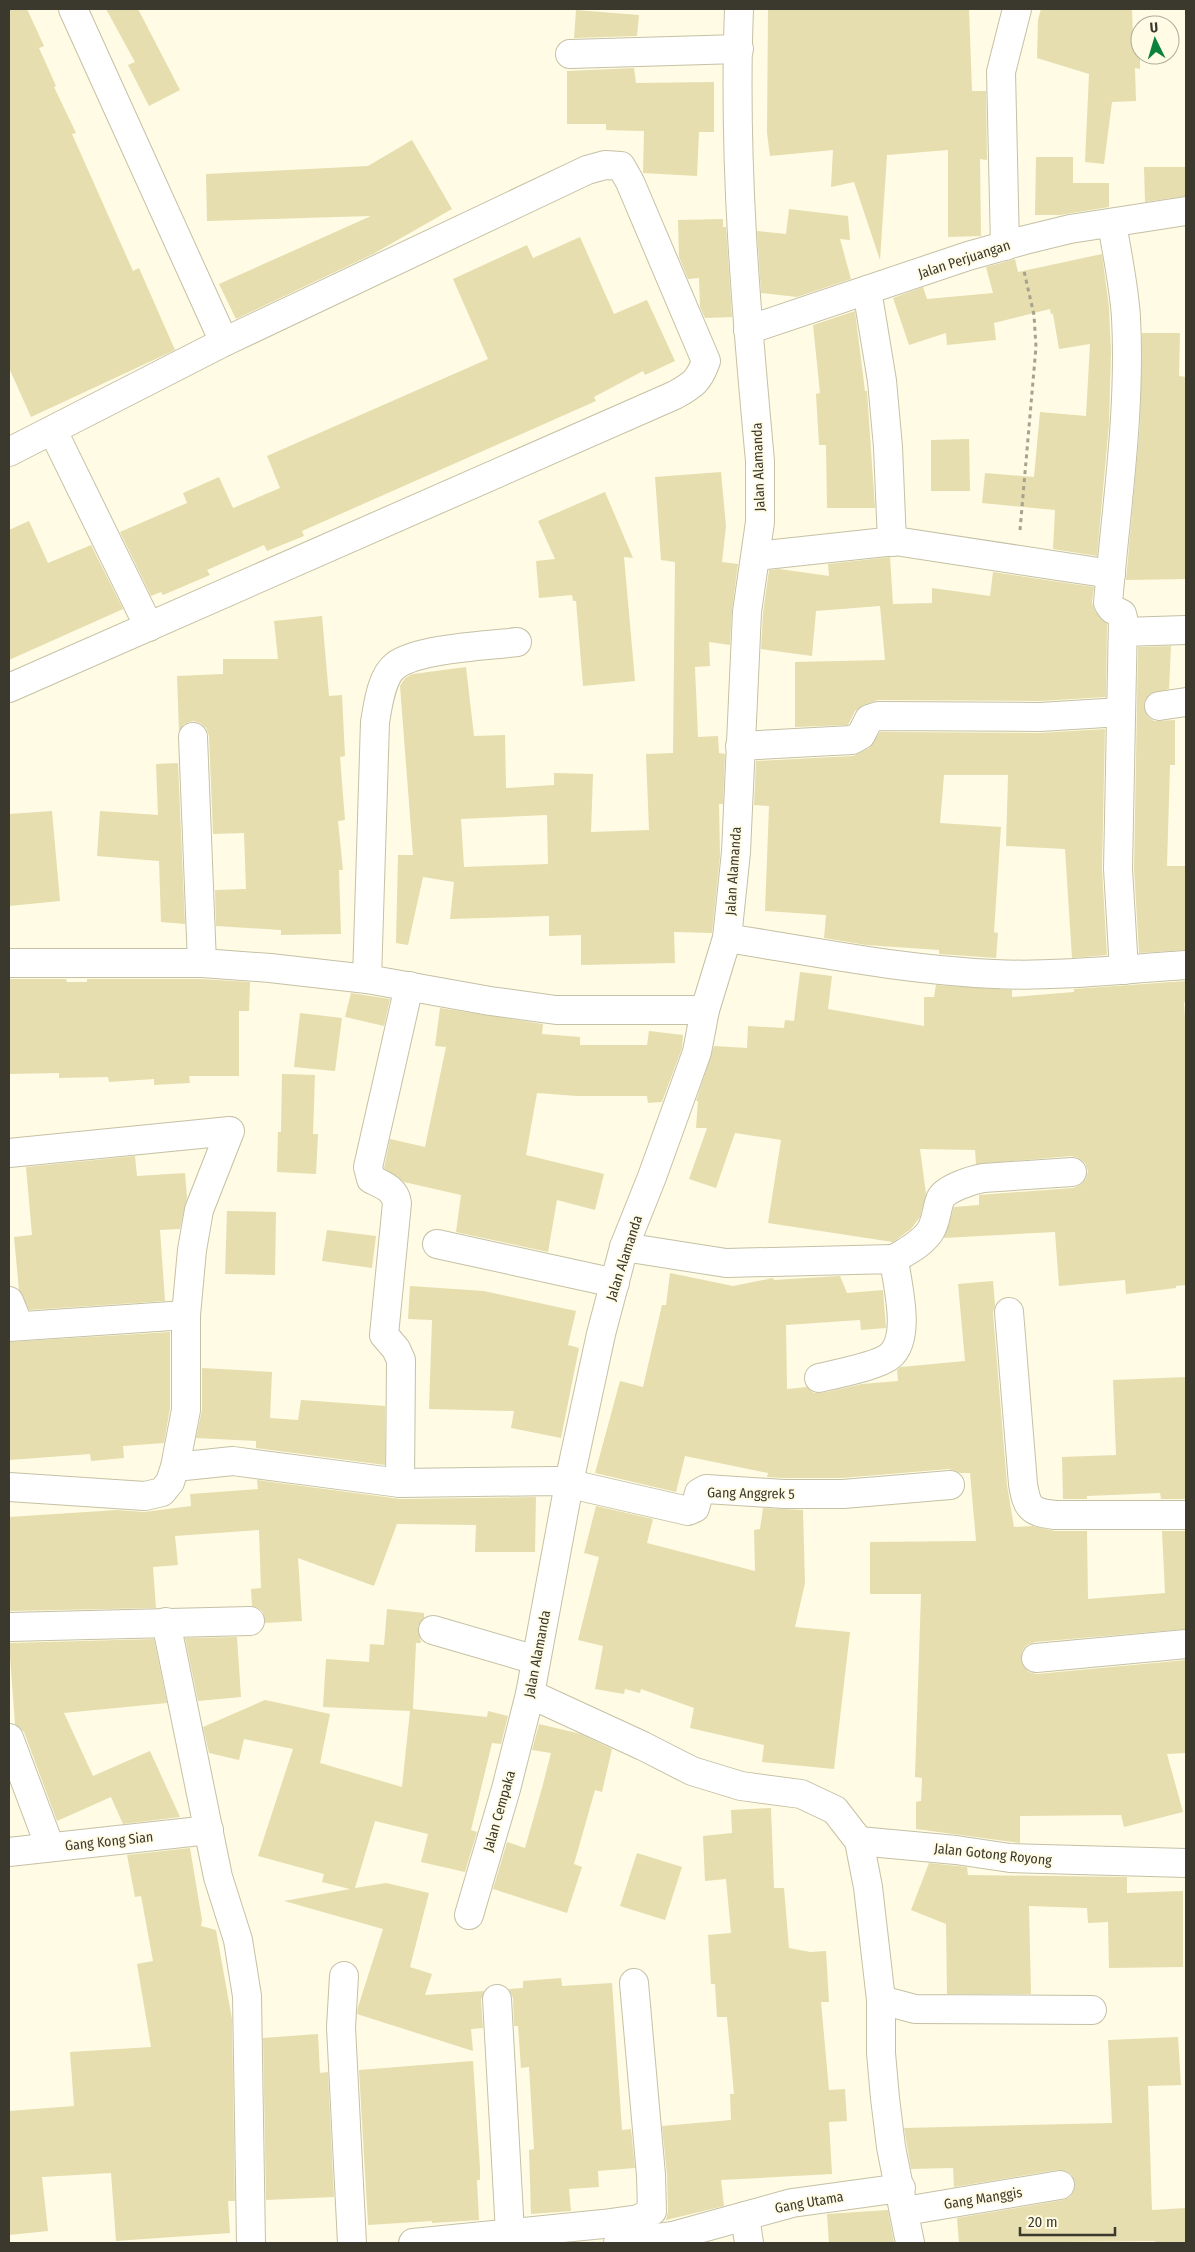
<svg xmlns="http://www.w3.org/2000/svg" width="1195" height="2252" viewBox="0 0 1195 2252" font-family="'Fira Sans Condensed',sans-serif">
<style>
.building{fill:#e6deaf;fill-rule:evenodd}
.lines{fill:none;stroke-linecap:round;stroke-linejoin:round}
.street-casing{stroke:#c5c1a5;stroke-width:30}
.path{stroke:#a5a290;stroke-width:3;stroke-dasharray:4 4;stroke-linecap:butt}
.street{stroke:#fff;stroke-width:28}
.labels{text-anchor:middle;stroke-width:4;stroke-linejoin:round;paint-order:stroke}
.street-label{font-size:14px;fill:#3b392e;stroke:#fffbe4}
</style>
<rect width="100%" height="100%" fill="#fffbe4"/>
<!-- building -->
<g class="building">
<polygon points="9,9 27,9 44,46 39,48 56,86 54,87 76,133 72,134 133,271 139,268 175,350 31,417 9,368"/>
<polygon points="106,9 138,9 180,90 149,106 128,65 135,62"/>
<polygon points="768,9 969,9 972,91 986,91 987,160 980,159 981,236 948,237 948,150 887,155 880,260 854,182 831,187 833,150 770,156 767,133"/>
<polygon points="1041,9 1132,9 1133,34 1140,36 1140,69 1135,68 1136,101 1112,102 1104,164 1085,162 1089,74 1037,58 1038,20"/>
<polygon points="576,10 639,15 637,36 574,38"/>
<polygon points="634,68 636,83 714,82 714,132 699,132 697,176 643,173 644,131 606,130 606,124 567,124 567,71"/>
<polygon points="412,140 452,209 373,254 236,319 219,284 371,216 207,221 206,174 368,166"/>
<polygon points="1036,157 1073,157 1073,183 1109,183 1109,207 1060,215 1035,215"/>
<polygon points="1144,167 1186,167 1186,196 1145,202"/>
<polygon points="789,209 848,216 850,240 840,239 851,279 797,297 761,293 757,231 786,234"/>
<polygon points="723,219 723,227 726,227 732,317 705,318 700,307 699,278 688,279 679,257 678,220"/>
<polygon points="580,237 614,314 647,300 675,361 645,375 643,371 594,397 596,401 302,531 304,536 267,551 264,545 207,570 210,575 163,595 161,592 151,596 120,532 187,503 183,493 219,477 233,508 280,488 267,456 488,359 453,279 527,245 533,258"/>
<polygon points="1102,254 1109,307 1111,353 1109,424 1097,556 1053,549 1055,510 982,503 985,473 1034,477 1040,412 1086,416 1090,344 1059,349 1053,314 1051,314 1050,309 994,323 996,340 947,345 946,333 909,345 893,298 923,287 927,299 993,293 986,267 1015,259 1018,272"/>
<polygon points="855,311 865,391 867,391 875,508 827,508 826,445 819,445 816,394 820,393 813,325"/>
<polygon points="1142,333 1180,333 1179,376 1186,377 1186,579 1126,580 1140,425"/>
<polygon points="969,439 970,491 931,491 931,440"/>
<path d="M721,472L726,526L722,562L738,564L732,610L730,645L709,642L710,666L695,667L698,737L718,736L719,753L725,754L723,804H719L720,856L712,933L674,932L675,963L581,965V935L549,936V916L450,919L454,882L423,877L408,945L396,943L398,855H413L400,686L405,678L413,674L466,667L474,736L505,735L506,788L554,785V773L593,774L591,832L649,830L646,754L673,753L675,562L661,560L655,477ZM547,815L548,864L464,867L461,819Z"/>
<polygon points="605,492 633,558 624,557 635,681 583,686 576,601 573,601 572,595 539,598 536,561 555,559 538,521"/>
<polygon points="29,521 48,563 91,545 123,609 9,660 9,530"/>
<polygon points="890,557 893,604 932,603 932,588 990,596 993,572 1094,587 1092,602 1095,611 1107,624 1106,697 1040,701 878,700 863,705 855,711 848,725 795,727 795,662 885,660 880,606 816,611 812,656 761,649 763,613 769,570 779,569 829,576 828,564"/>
<polygon points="322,616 329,696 342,695 345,756 340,757 345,820 338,821 343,870 339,870 341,934 281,935 281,930 216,926 215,890 246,889 244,833 213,834 209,736 206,728 200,723 193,721 184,724 179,732 177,676 223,674 223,659 278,659 274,621"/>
<polygon points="1171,646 1169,689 1150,694 1145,700 1144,708 1147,716 1154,721 1175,720 1175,765 1170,765 1167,866 1186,866 1186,950 1139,953 1134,869 1138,647"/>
<polygon points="1105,729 1102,869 1107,955 1072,958 1065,849 1006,846 1008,775 944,775 940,823 1001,827 994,932 998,933 996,958 939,954 939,950 866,945 824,938 826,915 765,911 769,806 754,805 756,761 853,756 869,748 880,732 1040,733"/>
<polygon points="178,763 185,924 161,922 159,861 97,856 100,811 158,815 156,764"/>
<polygon points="52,811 60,901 9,906 9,814"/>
<polygon points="800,972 832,976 828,1009 924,1026 924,997 934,997 936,985 1012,990 1012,997 1074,992 1074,989 1186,981 1186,1003 1184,1002 1186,1034 1186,1285 1176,1286 1176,1288 1126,1294 1125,1280 1059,1286 1055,1232 944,1238 954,1207 979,1205 979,1195 1073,1188 1080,1185 1086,1179 1088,1171 1085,1163 1078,1158 1071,1156 976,1164 975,1150 920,1149 926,1194 920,1217 911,1229 893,1242 768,1223 781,1140 735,1133 716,1188 689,1179 707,1128 696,1128 698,1101 696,1101 714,1046 747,1048 748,1026 784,1028 785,1020 794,1021"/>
<polygon points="9,979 66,979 67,982 87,982 87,979 201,979 250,982 249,1011 239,1011 239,1076 189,1076 190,1083 154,1085 154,1079 109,1082 108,1077 59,1078 59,1073 9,1074"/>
<polygon points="351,993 390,999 384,1026 345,1017"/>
<polygon points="440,1008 543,1024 542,1034 580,1037 580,1045 647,1045 649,1031 683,1035 682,1048 662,1102 648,1103 647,1096 577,1096 537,1093 526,1155 604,1174 595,1210 557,1200 548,1252 456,1232 461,1195 404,1182 384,1168 390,1139 425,1147 446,1047 435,1046"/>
<polygon points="300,1013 342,1018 335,1071 294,1067"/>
<polygon points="282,1074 315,1075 313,1134 318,1134 316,1174 277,1172 278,1132 281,1132"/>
<polygon points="135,1156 137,1176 185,1173 187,1198 180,1229 160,1230 165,1301 29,1310 19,1290 14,1237 32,1235 26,1167"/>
<polygon points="227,1211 276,1212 275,1275 225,1274"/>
<polygon points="327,1230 376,1236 372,1268 322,1261"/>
<polygon points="670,1273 733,1286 773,1278 774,1280 840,1276 847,1293 883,1290 886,1328 861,1330 860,1320 786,1325 787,1389 807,1387 814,1393 822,1393 862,1384 898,1381 897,1370 901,1367 965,1361 958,1284 993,1281 995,1305 993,1313 1007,1485 1014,1527 1033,1526 1055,1531 1087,1531 1088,1599 1165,1593 1162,1531 1186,1531 1186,1629 1035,1642 1027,1645 1022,1651 1021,1660 1024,1667 1029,1672 1037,1674 1186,1660 1186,1753 1167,1754 1183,1812 1124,1827 1121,1815 1020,1816 1020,1843 916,1829 916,1802 921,1801 922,1778 915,1777 921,1594 870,1594 870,1542 976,1541 970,1473 960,1473 949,1469 842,1478 784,1478 767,1477 768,1473 685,1456 676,1492 595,1473 620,1381 643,1387 662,1305 666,1305"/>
<polygon points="410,1286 484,1291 576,1311 568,1345 579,1348 561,1438 511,1428 514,1411 429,1409 432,1320 408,1319"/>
<polygon points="170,1332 170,1408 164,1443 123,1446 124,1458 91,1461 90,1454 9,1460 9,1342"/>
<polygon points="202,1368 272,1372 270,1418 298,1420 301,1400 385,1406 385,1465 256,1448 256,1441 196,1438 202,1410"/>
<polygon points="1186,1377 1186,1499 1161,1499 1160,1493 1087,1496 1087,1499 1063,1499 1062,1457 1116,1455 1113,1380"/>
<polygon points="257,1480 400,1499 536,1497 535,1552 475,1552 476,1525 397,1524 374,1586 298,1558 302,1621 265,1623 263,1612 258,1608 252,1606 251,1589 261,1588 259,1530 175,1536 178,1565 153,1567 156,1608 9,1611 9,1517 117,1510 144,1512 191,1506 190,1494 258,1489"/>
<polygon points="596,1506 653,1519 647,1543 755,1571 754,1530 760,1529 763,1508 803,1510 805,1583 795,1627 850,1632 834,1769 762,1762 764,1745 690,1728 694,1708 641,1689 640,1693 625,1689 624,1694 595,1689 603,1646 578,1640 599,1557 584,1553"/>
<polygon points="387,1609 424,1613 424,1618 418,1626 421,1643 416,1643 413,1709 487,1717 488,1711 508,1716 501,1744 492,1743 471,1830 477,1832 465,1872 421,1862 428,1834 375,1821 355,1888 386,1883 429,1893 410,1967 432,1974 425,1995 484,1991 481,2000 483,2028 471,2029 473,2051 357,2014 358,2007 383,1929 284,1901 350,1889 322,1882 324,1874 258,1856 293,1749 244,1739 239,1760 209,1753 203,1727 265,1700 330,1714 320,1763 402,1787 410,1711 323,1707 326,1659 369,1662 370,1644 384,1645"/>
<polygon points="237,1637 241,1697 198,1701 185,1638"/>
<polygon points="154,1639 167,1703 64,1713 93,1776 150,1751 180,1817 123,1824 111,1797 57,1821 24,1732 15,1724 9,1643"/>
<polygon points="539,1724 581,1734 612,1749 602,1792 595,1790 574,1864 582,1867 567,1913 493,1889 507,1842 525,1848 542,1788 551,1753 532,1750"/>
<polygon points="771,1808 774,1888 784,1888 789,1948 810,1952 826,1951 829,2002 821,2002 829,2090 845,2089 847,2121 829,2122 832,2174 721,2180 724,2206 666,2220 668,2211 667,2175 662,2126 731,2120 730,2094 734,2094 727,2017 717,2017 715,1984 711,1984 708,1935 731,1933 726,1879 705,1881 703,1836 732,1833 731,1810"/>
<polygon points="190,1848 202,1920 201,1926 216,1930 232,2019 235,2201 228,2201 230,2233 116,2241 111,2173 42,2177 48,2231 9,2235 9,2111 74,2106 70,2052 151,2047 137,1964 153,1961 141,1896 135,1897 127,1855"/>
<polygon points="637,1853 682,1867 665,1920 620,1906"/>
<polygon points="929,1863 967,1867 968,1875 1127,1877 1127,1893 1183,1891 1183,1967 1109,1968 1108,1922 1088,1923 1087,1908 1029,1906 1031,1994 947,1994 946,1924 911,1910"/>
<polygon points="561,1978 562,1986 612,1983 622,2130 631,2129 635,2168 598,2171 599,2187 569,2189 571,2211 531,2214 529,2150 534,2149 529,2067 521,2068 518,2026 514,2026 513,1998 509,1989 523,1988 523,1981"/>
<polygon points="318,2034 320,2073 328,2072 334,2197 266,2200 263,2038"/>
<polygon points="1178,2037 1181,2085 1148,2086 1152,2210 1186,2208 1186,2243 1155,2243 1155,2241 959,2243 957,2218 1063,2200 1070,2197 1074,2191 1075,2183 1072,2175 1066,2171 1057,2170 954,2187 953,2168 911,2169 904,2128 1112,2123 1108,2040"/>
<polygon points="473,2061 480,2168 480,2180 477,2180 479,2220 432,2223 432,2221 368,2225 359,2070"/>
<polygon points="888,2210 894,2243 829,2243 827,2214"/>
</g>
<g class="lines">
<defs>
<g id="street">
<polyline points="73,9 224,342"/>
<polyline points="570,54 739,49"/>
<path d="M1112,223C1117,254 1124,286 1126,317C1131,413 1116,508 1108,603L1112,609L1122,614L1123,618L1118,869L1124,970"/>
<polyline points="1005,246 1001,72 1017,9"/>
<polyline points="867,290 882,381 888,447 892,542"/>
<polyline points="748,330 968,256 1025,240 1070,229 1186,211"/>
<polyline points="53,431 149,627"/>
<path d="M9,452L224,342L587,170L605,165L621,166L630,182L706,361C699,381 693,385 675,395L9,688"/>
<polyline points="756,556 895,541 1111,574"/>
<polyline points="1123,632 1186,630"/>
<polyline points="1159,706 1186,702"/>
<polyline points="193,737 202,963"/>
<polyline points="740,746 852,740 861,735 869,719 878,716 1040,717 1121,712"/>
<path d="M727,938C815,952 904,970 994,974C1058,977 1122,969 1186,965"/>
<polyline points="9,963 202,963 270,968 367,979 490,1001 556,1010 705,1010"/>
<path d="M367,979L375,722C378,706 381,676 396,665C421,648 486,646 517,642"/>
<polyline points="9,1153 230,1131 199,1210 192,1250 186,1315 186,1410 175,1467 170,1482 162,1492 145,1496 9,1487"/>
<polyline points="437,1244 615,1283"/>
<path d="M624,1247L726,1263L894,1259C897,1285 912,1337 890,1356C878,1366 835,1374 819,1378"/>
<path d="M894,1259C907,1251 920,1245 929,1233C936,1224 936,1211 940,1200C943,1189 972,1180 983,1178L1072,1172"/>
<polyline points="9,1301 19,1326"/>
<path d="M1009,1312L1023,1484C1027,1508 1030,1512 1055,1515H1186"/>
<polyline points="9,1327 186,1315"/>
<polyline points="175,1467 233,1461 400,1483 557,1481 688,1511 695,1508 699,1493 706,1489 784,1494 843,1494 950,1485"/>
<path d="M400,1483L401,1360L396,1349L384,1335L397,1203C395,1189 383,1185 371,1179L368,1167L409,986"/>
<polyline points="166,1622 218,1877 238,1940 247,1996 251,2243"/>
<polyline points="9,1627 250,1621"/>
<polyline points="433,1630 536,1660"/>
<polyline points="1036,1658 1186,1644"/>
<polyline points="530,1694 643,1746 692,1771 741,1786 801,1794 835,1810 859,1841 868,1887 881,2000 881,2053 885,2098 891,2147 910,2243"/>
<polyline points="9,1738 50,1847"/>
<polyline points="859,1841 956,1850 1010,1858 1186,1863"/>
<polyline points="9,1852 209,1830"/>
<path d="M469,1915L506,1789L530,1694L571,1473L601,1334L624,1247L652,1177L697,1052L705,1010L727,938L736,852L747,612L760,522V461C746,311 733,160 739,9"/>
<polyline points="344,1976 341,2027 352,2243"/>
<polyline points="497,1999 510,2233"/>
<polyline points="881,2000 915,2009 1092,2010"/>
<polyline points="905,2211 1060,2185"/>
<polyline points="413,2243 603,2224 639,2219 652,2211 651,2175 634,1983"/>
<polyline points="618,2243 673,2236 745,2216"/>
<polyline points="749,2243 745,2216 792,2203 901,2188"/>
</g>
</defs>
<!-- street casing -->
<use href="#street" class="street-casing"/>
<!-- path -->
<polyline class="path" points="1020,530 1036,347 1034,315 1024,271"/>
<!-- street -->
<use href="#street" class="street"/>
</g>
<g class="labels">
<!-- street labels -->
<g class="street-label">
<text transform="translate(964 259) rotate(-18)" y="5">Jalan Perjuangan</text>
<text transform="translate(758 467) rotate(-92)" y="5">Jalan Alamanda</text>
<text transform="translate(733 871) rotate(-86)" y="5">Jalan Alamanda</text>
<text transform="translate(624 1258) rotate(-72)" y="5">Jalan Alamanda</text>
<text transform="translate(751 1493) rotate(1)" y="5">Gang Anggrek 5</text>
<text transform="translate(537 1654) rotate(-79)" y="5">Jalan Alamanda</text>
<text transform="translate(499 1811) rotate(-74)" y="5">Jalan Cempaka</text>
<text transform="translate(109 1841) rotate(-6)" y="5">Gang Kong Sian</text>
<text transform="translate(993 1854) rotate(6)" y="5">Jalan Gotong Royong</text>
<text transform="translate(983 2198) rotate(-9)" y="5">Gang Manggis</text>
<text transform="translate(809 2202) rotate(-10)" y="5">Gang Utama</text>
</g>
</g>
<!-- border -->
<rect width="1195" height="2252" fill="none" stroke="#3b392e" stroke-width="20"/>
<!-- north arrow -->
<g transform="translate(1155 40) rotate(355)"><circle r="24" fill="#fffbe4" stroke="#b1ad9b"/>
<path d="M0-4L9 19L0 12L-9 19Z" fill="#0b833c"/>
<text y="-8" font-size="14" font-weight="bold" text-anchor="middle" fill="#3b392e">U</text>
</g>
<!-- scale -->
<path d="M1020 2227v8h95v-8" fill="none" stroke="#3b392e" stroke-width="2.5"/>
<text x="1028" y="2227" font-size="15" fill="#3b392e" stroke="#fffbe4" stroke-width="4" paint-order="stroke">20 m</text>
</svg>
